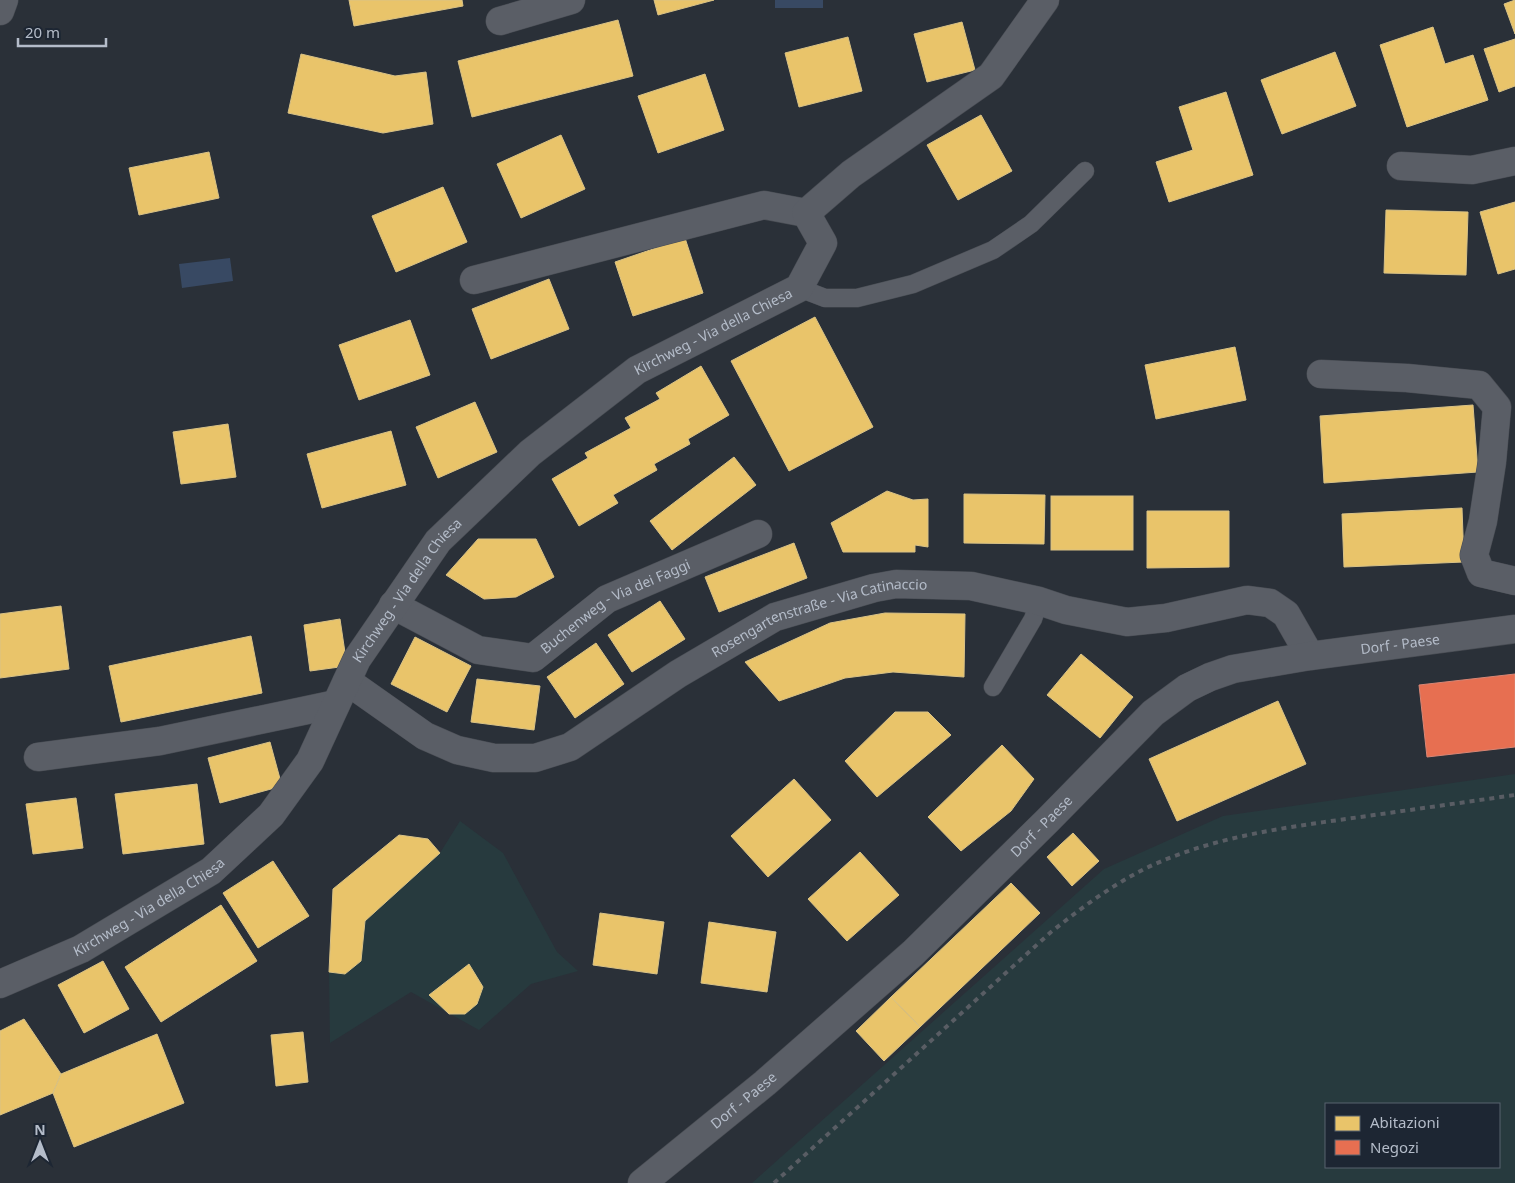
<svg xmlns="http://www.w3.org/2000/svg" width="1515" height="1183" viewBox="0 0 1515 1183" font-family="'Noto Sans',sans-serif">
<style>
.green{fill:#273a3e;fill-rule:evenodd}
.water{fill:#384963}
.homes{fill:#e9c46a;stroke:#d9c286}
.shops{fill:#e76f51;stroke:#d88675}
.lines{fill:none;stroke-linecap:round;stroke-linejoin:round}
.lane-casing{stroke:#484c53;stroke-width:19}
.street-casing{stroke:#484c53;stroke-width:29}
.lane{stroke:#5a5e66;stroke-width:18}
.street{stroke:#5a5e66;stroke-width:28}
.rail{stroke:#595d64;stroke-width:4;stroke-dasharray:5 5;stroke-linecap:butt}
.labels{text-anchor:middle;stroke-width:5;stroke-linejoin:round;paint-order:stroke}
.street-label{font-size:14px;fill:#b4bcc9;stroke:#1d2633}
</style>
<rect width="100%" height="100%" fill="#2a3038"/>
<!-- green -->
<g class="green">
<path d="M1515,774V1183H752L1104,869L1223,816ZM1326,1104H1499V1167H1326Z"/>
<polygon points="460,821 503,853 557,952 578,971 531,984 479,1030 411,992 330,1043 329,972 345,974 361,961 365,921 440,853"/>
</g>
<!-- water -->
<g class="water">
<rect x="775" y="0" width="48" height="8"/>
<polygon points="230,258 233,281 182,288 179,264"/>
</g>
<!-- homes -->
<g class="homes">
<polygon points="349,0 462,0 463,6 354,26"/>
<polygon points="654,0 714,0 658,15"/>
<polygon points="1515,0 1515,34 1504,4"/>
<polygon points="618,20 633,76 472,117 458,61"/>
<polygon points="962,22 975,70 927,82 914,34"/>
<polygon points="1433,27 1445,64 1473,55 1488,100 1407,127 1380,45"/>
<polygon points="848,37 862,91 799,107 785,53"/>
<polygon points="1515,39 1515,86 1499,92 1484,49"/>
<polygon points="1335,52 1356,106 1282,134 1261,80"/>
<polygon points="301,54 395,76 426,72 433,124 383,133 288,113"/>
<polygon points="705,74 724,130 658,153 638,96"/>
<polygon points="1226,92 1253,175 1169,202 1156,162 1193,150 1179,107"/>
<polygon points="981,115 1012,171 958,200 927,145"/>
<polygon points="561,135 585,189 521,218 497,164"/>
<polygon points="209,152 219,198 139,215 129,168"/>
<polygon points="443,187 467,242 396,272 372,216"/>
<polygon points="1515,202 1515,269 1498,274 1480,212"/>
<polygon points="1386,210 1468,212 1466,275 1384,273"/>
<polygon points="685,238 703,293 633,316 615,262"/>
<polygon points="549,279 569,329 491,359 472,309"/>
<polygon points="815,317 873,427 789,471 731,361"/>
<polygon points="410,320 430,375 359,400 339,345"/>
<polygon points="1235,347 1246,400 1156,419 1145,365"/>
<polygon points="701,366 729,415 688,439 690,444 654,464 657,470 613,495 618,503 579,526 552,479 588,458 585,453 631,428 625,418 660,399 656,393"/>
<polygon points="475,402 497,452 438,478 416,427"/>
<polygon points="1473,405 1478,472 1324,483 1320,416"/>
<polygon points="228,424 236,477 181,484 173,432"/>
<polygon points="391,431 406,485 322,508 307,454"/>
<polygon points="734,457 756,485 672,550 650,521"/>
<polygon points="887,491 913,500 928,499 928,547 915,545 915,552 843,552 831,523"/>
<polygon points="964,494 1045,495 1044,544 964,543"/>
<rect x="1051" y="496" width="82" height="54"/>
<polygon points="1462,508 1464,562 1344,567 1342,514"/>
<polygon points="1147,511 1229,511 1229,567 1147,568"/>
<polygon points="478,539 536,539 554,577 516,597 484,599 446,575"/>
<polygon points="794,543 807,578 719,612 705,577"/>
<polygon points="660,601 685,639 632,672 608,635"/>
<polygon points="61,606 69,669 0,678 0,614"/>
<polygon points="885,613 965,614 964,677 893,672 845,678 779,701 745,662 830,623"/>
<polygon points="340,619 347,666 310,671 304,625"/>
<polygon points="251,636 262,693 121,722 109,666"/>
<polygon points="415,637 471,666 447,712 391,684"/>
<polygon points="596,643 624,684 575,718 547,677"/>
<polygon points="1081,654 1133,697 1100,738 1047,695"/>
<polygon points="477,679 540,686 534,730 471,722"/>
<polygon points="1278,701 1306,764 1177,821 1149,759"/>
<polygon points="895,712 928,712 951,735 877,797 845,761"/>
<polygon points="270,742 282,786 220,803 208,758"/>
<polygon points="1002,745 1034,779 1011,811 961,851 928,817"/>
<polygon points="794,779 831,820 768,877 731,836"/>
<polygon points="197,784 204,844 123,854 115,794"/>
<polygon points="76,798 83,848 33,854 26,804"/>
<polygon points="1073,833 1099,861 1072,886 1047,857"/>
<polygon points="399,835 428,839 440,853 365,921 361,961 345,974 329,972 333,889"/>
<polygon points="860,852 899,895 847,941 808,899"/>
<polygon points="273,861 309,916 258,948 223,893"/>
<polygon points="1011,883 1040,913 920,1027 891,997"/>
<polygon points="221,905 257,961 161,1022 125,967"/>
<polygon points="600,913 664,922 657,974 593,965"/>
<polygon points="709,922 776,932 767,992 701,983"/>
<polygon points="103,961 129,1009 84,1033 58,985"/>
<polygon points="469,964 483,987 477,1004 465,1014 449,1014 429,995"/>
<polygon points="891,997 920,1027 884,1061 856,1031"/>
<polygon points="24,1019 61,1074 53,1093 0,1115 0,1031"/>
<polygon points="303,1032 308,1082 276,1086 271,1035"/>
<polygon points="157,1034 184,1103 74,1147 53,1093 61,1074"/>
</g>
<!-- shops -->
<polygon class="shops" points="1515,674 1515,747 1427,757 1419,685"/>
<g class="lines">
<defs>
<g id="lane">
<polyline points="799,288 825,298 857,298 913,284 993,250 1031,224 1085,171"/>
<polyline points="993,687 1033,619 1039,601"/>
</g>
<g id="street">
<polyline points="0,11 4,0"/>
<polyline points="500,21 571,0"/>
<polyline points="1401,166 1472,170 1515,161"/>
<polyline points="474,280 764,205 806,213"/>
<polyline points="1321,374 1407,378 1479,385 1497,407 1492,462 1483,521 1474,555 1481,573 1515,581"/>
<path id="s1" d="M393,605L478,650L533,658L607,599L758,534"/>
<path id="s2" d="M347,681L425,736L457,750L494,758H535L570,747L678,674L775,617L874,588L896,584L971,586L1039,601L1066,610L1127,622L1166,618L1247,600L1270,603L1286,614L1310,656"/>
<polyline points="38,757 160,741 336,704"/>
<path id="s3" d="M0,984L81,949L211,871L271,815L310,761L357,659L438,541L530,453L637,370L799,288L823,243L806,213L851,174L991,76L1045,0"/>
<path id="s4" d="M642,1183L765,1083L913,953L1048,820L1153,713L1187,688L1210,677L1233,669L1310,656L1515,629"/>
</g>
</defs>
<!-- lane casing -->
<use href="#lane" class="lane-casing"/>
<!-- street casing -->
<use href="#street" class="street-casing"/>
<!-- lane -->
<use href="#lane" class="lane"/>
<!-- street -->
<use href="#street" class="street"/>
<!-- rail -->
<path class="rail" d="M774,1183L1051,932C1084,906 1117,881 1155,864C1216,837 1281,828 1346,819C1403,811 1459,803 1515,795"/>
</g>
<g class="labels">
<!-- street labels -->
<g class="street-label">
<text dy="5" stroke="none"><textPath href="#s3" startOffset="992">Kirchweg - Via della Chiesa</textPath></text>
<text dy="5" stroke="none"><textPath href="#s3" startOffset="586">Kirchweg - Via della Chiesa</textPath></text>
<text dy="5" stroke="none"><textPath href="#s1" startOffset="250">Buchenweg - Via dei Faggi</textPath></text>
<text dy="5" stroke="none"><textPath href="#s2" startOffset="531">Rosengartenstraße - Via Catinaccio</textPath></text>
<text dy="5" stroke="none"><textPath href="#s4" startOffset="956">Dorf - Paese</textPath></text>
<text dy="5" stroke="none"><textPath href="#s4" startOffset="536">Dorf - Paese</textPath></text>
<text dy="5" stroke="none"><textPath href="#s3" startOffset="168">Kirchweg - Via della Chiesa</textPath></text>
<text dy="5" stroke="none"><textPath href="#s4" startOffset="131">Dorf - Paese</textPath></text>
</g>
</g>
<!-- legend -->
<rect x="1325" y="1103" width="175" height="65" fill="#1d2633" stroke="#59626f"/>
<rect x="1335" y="1116" width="25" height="15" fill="#e9c46a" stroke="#59626f"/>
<text x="1370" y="1128" font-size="15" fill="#b4bcc9">Abitazioni</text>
<rect x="1335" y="1140" width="25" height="15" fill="#e76f51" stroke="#59626f"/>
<text x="1370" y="1153" font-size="15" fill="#b4bcc9">Negozi</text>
<!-- north arrow -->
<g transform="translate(40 1143)" stroke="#1d2633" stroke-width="4" paint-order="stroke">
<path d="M0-4L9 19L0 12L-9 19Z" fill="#b4bcc9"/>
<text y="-8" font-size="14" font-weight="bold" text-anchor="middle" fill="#b4bcc9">N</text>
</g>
<!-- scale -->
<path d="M18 38v8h88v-8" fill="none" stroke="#b4bcc9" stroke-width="2.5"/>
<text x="25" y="38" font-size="15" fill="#b4bcc9" stroke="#1d2633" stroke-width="4" paint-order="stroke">20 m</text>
</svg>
